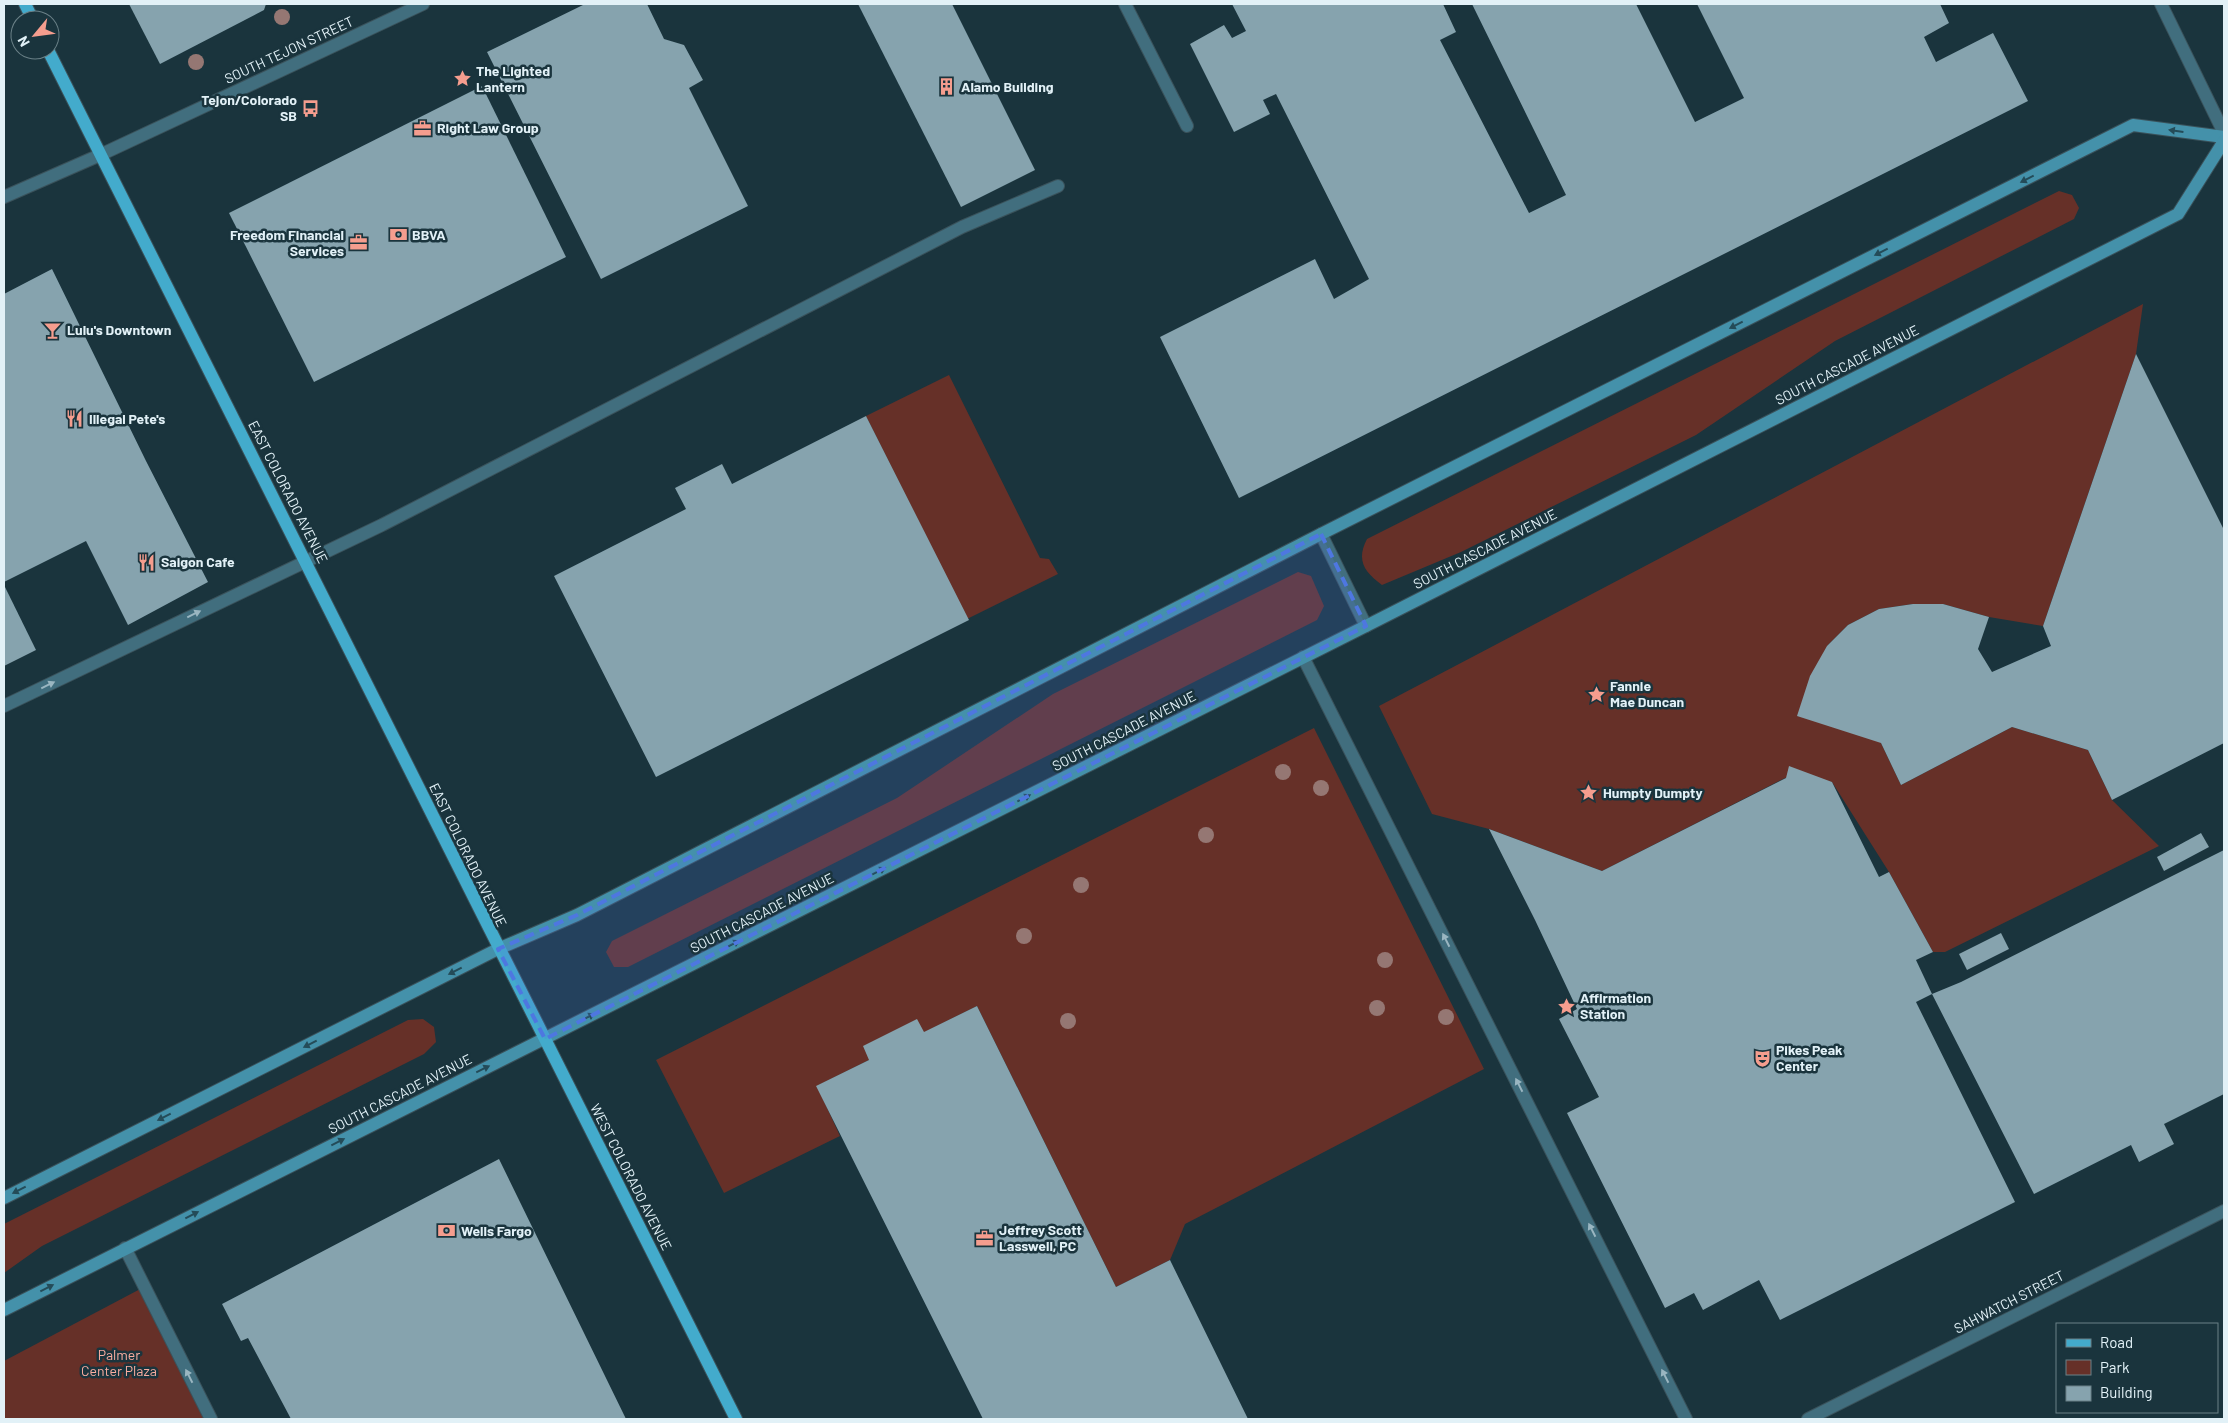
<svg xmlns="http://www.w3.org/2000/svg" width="2228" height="1423" viewBox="0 0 2228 1423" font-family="Barlow,sans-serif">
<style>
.green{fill:#663028}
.building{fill:#86a3ae}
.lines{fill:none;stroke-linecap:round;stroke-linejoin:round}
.service-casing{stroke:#3a525b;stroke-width:14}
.minor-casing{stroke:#3a525b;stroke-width:14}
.tertiary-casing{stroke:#3a525b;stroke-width:14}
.secondary-casing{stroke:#3a525b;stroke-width:14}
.primary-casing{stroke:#3a525b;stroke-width:14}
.service{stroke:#416e7e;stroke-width:12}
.minor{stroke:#416e7e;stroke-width:12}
.tertiary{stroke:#416e7e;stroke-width:12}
.secondary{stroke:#4491aa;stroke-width:12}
.primary{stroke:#43abcc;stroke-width:12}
.tree{fill:#957773}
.oneway{fill:#244b58}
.oneway2{fill:#9ab6c1}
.marked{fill:#4e77e0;fill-opacity:0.2;stroke:#4e77e0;stroke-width:4;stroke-dasharray:10 6;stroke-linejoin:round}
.labels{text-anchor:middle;stroke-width:5;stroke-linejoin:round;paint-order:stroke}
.street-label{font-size:14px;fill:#e2f1f7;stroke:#1a343d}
.poi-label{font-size:14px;font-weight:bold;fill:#e2f1f7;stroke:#1a343d;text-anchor:start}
.park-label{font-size:14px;fill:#faada0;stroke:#1a343d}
</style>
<rect width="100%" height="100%" fill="#1a343d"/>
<!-- green -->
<g class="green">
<path d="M2059,191L2072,195L2079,208L2074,219L1835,341L1696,435L1461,552L1382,585C1364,572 1356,560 1367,539Z"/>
<polygon points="2143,304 2136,354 2043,626 1989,617 1943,604 1913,604 1879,609 1848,625 1827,646 1881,743 1901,785 2012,727 2088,750 2112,800 2159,846 1945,952 1933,952 1889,872 1832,782 1785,778 1602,871 1489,829 1432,814 1379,706"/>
<polygon points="949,375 1040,558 1049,559 1058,574 967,619 866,416"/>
<polygon points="1298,572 1311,576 1324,606 1317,620 628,967 614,967 606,952 612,941 897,798 1053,694"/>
<polygon points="1314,728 1484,1069 1185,1224 1170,1260 1116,1287 977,1006 817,1086 840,1136 724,1193 656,1060"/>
<polygon points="423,1019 434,1027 436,1042 424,1054 42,1246 4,1273 4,1224 408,1020"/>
<polygon points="144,1287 211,1419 4,1419 4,1361"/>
</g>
<!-- building -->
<g class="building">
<polygon points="129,4 266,4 264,10 160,64"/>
<polygon points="585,4 647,4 664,39 684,45 703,80 689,88 748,206 601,279 487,52"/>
<polygon points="858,4 952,4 1035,170 961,207"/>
<polygon points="1232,4 1443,4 1456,32 1440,40 1529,213 1566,195 1472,4 1636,4 1695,122 1744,98 1697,4 1940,4 1949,23 1924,37 1936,62 1993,33 2028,101 1239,498 1160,337 1315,259 1334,299 1369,279 1276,94 1263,100 1270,114 1234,132 1190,44 1224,25 1232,38 1246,31"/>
<polygon points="482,86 566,257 314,382 229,213"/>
<polygon points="52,269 146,461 208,582 128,625 86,541 4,582 4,294"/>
<polygon points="2136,354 2224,530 2224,743 2112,800 2088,750 2012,727 1901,785 1881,743 1797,716 1810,676 1827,646 1848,625 1879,609 1913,604 1943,604 1989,617 1978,649 1992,672 2051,646 2043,626"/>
<polygon points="866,416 969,620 656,777 554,576 686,509 675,488 722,464 732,484"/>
<polygon points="4,585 36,650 4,666"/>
<polygon points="1789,766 1832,782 1879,877 1889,872 1933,952 1916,960 1932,994 1916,1002 2015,1202 1780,1320 1759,1280 1703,1310 1694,1293 1665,1308 1567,1113 1599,1097 1559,1019 1577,1009 1535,920 1489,829 1602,871 1786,778"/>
<polygon points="2201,833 2209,847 2164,871 2157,857"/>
<polygon points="2224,850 2224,1094 2164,1124 2174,1144 2139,1162 2131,1145 2034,1194 1932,994 1961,982"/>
<polygon points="2001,933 2009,949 1967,970 1959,954"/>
<polygon points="977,1006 1116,1287 1170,1260 1248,1419 983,1419 816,1086 869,1060 863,1046 917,1019 924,1032"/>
<polygon points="499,1159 626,1419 291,1419 248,1338 241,1341 222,1304"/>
</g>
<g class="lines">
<defs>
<g id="service">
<polyline points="1125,4 1187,126"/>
<polyline points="1303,657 1686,1419"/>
<polyline points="4,706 382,525 962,227 1058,186"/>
<polyline points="125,1248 211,1419"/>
</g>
<g id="minor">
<polyline points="1321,534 1366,626"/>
<polyline points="1808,1419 2224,1211"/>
</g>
<g id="tertiary">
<polyline points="2161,4 2224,133"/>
<polyline points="4,197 100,155 423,4"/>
</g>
<g id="secondary">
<polyline points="4,1198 498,949 577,915 1321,534 2133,125 2224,137"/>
<polyline points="4,1310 1366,626 2178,214 2224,141"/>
</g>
<g id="primary">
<polyline points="25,4 33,20"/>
<polyline points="48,50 736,1419"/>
</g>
</defs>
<!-- service casing -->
<use href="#service" class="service-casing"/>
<!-- minor casing -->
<use href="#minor" class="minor-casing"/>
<!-- tertiary casing -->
<use href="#tertiary" class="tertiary-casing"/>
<!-- secondary casing -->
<use href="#secondary" class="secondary-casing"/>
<!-- primary casing -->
<use href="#primary" class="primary-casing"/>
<!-- service -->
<use href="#service" class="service"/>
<!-- minor -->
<use href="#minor" class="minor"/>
<!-- tertiary -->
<use href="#tertiary" class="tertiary"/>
<!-- secondary -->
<use href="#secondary" class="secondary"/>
<!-- primary -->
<use href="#primary" class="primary"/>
</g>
<!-- trees -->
<g class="tree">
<circle cx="282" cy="17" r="8"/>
<circle cx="196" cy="62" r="8"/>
<circle cx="1283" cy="772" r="8"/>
<circle cx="1321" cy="788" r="8"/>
<circle cx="1206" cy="835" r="8"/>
<circle cx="1081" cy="885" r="8"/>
<circle cx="1024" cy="936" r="8"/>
<circle cx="1385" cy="960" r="8"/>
<circle cx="1377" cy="1008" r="8"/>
<circle cx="1446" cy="1017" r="8"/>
<circle cx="1068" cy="1021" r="8"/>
</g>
<!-- one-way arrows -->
<defs><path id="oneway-solid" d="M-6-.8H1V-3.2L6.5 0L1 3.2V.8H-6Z" transform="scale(1.25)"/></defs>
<g class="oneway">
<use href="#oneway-solid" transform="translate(2176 131) rotate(-172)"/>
<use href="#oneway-solid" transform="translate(2027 179) rotate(153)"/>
<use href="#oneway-solid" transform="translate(1881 252) rotate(153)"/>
<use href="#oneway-solid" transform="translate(1736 325) rotate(153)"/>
<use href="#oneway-solid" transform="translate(1024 798) rotate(-27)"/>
<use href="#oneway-solid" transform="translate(879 871) rotate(-27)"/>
<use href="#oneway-solid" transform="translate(733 944) rotate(-27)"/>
<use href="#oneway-solid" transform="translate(455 971) rotate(153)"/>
<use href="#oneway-solid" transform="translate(588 1017) rotate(-27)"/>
<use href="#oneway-solid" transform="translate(310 1044) rotate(153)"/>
<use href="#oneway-solid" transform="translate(483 1069) rotate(-26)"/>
<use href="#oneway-solid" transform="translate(164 1117) rotate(153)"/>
<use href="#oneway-solid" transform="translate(338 1142) rotate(-27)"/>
<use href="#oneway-solid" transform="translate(19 1190) rotate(153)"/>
<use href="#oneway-solid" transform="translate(192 1215) rotate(-27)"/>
<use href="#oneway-solid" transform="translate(47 1288) rotate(-27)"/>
</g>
<g class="oneway2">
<use href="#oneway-solid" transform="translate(194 614) rotate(-26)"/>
<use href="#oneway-solid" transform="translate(48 685) rotate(-26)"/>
<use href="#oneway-solid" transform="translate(1446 940) rotate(-117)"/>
<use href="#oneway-solid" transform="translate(1519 1085) rotate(-117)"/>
<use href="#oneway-solid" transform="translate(1592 1230) rotate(-117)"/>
<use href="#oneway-solid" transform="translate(189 1376) rotate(-117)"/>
<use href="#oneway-solid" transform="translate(1665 1376) rotate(-117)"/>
</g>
<!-- marked area -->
<path class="marked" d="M1321,534L1366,626L545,1039L498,949L577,915Z"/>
<!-- icons -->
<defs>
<symbol id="sight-bare" viewBox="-9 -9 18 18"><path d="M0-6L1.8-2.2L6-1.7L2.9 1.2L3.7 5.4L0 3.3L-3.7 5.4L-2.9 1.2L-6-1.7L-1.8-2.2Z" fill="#f59d8e" stroke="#1a343d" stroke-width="2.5" paint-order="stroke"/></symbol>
<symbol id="building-bare" viewBox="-9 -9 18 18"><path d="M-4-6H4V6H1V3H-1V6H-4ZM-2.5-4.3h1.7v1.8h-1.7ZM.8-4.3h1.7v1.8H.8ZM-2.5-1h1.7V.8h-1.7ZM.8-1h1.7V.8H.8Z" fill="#f59d8e" stroke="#1a343d" stroke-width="2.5" paint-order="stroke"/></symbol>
<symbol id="bus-bare" viewBox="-9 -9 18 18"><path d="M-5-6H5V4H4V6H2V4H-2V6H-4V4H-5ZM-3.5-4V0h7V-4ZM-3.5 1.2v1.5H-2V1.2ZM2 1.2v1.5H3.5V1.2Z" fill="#f59d8e" stroke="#1a343d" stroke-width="2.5" paint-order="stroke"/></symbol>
<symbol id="office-bare" viewBox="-9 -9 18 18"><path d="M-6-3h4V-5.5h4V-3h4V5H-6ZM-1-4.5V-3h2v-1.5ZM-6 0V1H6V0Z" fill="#f59d8e" stroke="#1a343d" stroke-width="2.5" paint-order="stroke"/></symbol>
<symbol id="bank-bare" viewBox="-9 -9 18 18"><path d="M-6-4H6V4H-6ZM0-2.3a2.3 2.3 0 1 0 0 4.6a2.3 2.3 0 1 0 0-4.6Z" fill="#f59d8e" stroke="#1a343d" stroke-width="2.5" paint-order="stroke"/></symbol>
<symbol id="bar-bare" viewBox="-9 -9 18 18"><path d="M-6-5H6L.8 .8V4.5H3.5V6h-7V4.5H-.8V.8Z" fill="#f59d8e" stroke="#1a343d" stroke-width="2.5" paint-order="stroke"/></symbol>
<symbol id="restaurant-bare" viewBox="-9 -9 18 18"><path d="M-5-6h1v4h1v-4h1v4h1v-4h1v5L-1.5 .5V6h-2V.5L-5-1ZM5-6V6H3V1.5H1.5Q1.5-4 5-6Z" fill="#f59d8e" stroke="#1a343d" stroke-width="2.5" paint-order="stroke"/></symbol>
<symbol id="theatre-bare" viewBox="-9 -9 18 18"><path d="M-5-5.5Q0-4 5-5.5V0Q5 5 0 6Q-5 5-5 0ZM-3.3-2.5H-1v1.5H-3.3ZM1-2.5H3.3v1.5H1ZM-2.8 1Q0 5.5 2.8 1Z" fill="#f59d8e" stroke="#1a343d" stroke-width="2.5" paint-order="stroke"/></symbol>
</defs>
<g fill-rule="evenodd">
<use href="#sight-bare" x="450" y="66" width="25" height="25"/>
<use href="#building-bare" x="934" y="74" width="25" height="25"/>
<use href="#bus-bare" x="298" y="96" width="25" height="25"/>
<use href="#office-bare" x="410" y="116" width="25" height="25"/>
<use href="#bank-bare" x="386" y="222" width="25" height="25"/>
<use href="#office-bare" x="346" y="230" width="25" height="25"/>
<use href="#bar-bare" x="40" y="318" width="25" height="25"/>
<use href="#restaurant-bare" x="62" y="406" width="25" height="25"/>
<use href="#restaurant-bare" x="134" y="550" width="25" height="25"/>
<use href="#sight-bare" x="1584" y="682" width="25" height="25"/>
<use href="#sight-bare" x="1576" y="780" width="25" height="25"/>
<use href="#sight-bare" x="1554" y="994" width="25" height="25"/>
<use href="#theatre-bare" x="1750" y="1046" width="25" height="25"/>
<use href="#bank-bare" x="434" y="1218" width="25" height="25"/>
<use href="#office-bare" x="972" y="1226" width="25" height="25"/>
</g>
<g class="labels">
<!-- street labels -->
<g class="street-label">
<text transform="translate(289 50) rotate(-25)" y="5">SOUTH TEJON STREET</text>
<text transform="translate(1847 365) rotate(-27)" y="5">SOUTH CASCADE AVENUE</text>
<text transform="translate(288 492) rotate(63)" y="5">EAST COLORADO AVENUE</text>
<text transform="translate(1485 549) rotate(-27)" y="5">SOUTH CASCADE AVENUE</text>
<text transform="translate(1124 731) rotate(-27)" y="5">SOUTH CASCADE AVENUE</text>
<text transform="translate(468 855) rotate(64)" y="5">EAST COLORADO AVENUE</text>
<text transform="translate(762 913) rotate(-27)" y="5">SOUTH CASCADE AVENUE</text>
<text transform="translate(400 1094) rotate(-27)" y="5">SOUTH CASCADE AVENUE</text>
<text transform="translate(631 1177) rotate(63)" y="5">WEST COLORADO AVENUE</text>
<text transform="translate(2009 1302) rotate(-27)" y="5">SAHWATCH STREET</text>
</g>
<!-- poi labels -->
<g class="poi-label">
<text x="476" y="76">The Lighted<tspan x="476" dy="16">Lantern</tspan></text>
<text x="961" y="92">Alamo Building</text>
<text x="297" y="105" text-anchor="end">Tejon/Colorado<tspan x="297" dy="16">SB</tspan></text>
<text x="437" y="133">Right Law Group</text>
<text x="344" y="240" text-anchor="end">Freedom Financial<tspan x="344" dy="16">Services</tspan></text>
<text x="412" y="240">BBVA</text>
<text x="67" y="335">Lulu's Downtown</text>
<text x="89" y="424">Illegal Pete's</text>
<text x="161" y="567">Saigon Cafe</text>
<text x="1610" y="691">Fannie<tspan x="1610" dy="16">Mae Duncan</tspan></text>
<text x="1603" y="798">Humpty Dumpty</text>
<text x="1580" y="1003">Affirmation<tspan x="1580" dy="16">Station</tspan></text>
<text x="1776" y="1055">Pikes Peak<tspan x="1776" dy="16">Center</tspan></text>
<text x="999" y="1235">Jeffrey Scott<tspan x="999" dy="16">Lasswell, PC</tspan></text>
<text x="461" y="1236">Wells Fargo</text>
</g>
<!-- park labels -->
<g class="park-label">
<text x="119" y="1360">Palmer<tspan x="119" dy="16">Center Plaza</tspan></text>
</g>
</g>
<!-- border -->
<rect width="2228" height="1423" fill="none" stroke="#e2f1f7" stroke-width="10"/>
<!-- legend -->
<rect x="2056" y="1323" width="162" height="90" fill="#1a343d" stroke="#6a8087"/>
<rect x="2066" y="1339" width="25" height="8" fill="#43abcc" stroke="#6a8087"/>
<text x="2100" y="1348" font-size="15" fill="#e2f1f7">Road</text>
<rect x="2066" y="1360" width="25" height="15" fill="#663028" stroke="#6a8087"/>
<text x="2100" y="1373" font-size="15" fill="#e2f1f7">Park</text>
<rect x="2066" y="1386" width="25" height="15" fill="#86a3ae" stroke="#6a8087"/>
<text x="2100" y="1398" font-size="15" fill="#e2f1f7">Building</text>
<!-- north arrow -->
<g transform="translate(35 35) rotate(241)"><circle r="24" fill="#1a343d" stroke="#6a8087"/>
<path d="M0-4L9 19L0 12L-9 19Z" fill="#f59d8e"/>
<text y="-8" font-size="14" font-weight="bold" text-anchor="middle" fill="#e2f1f7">N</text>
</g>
</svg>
